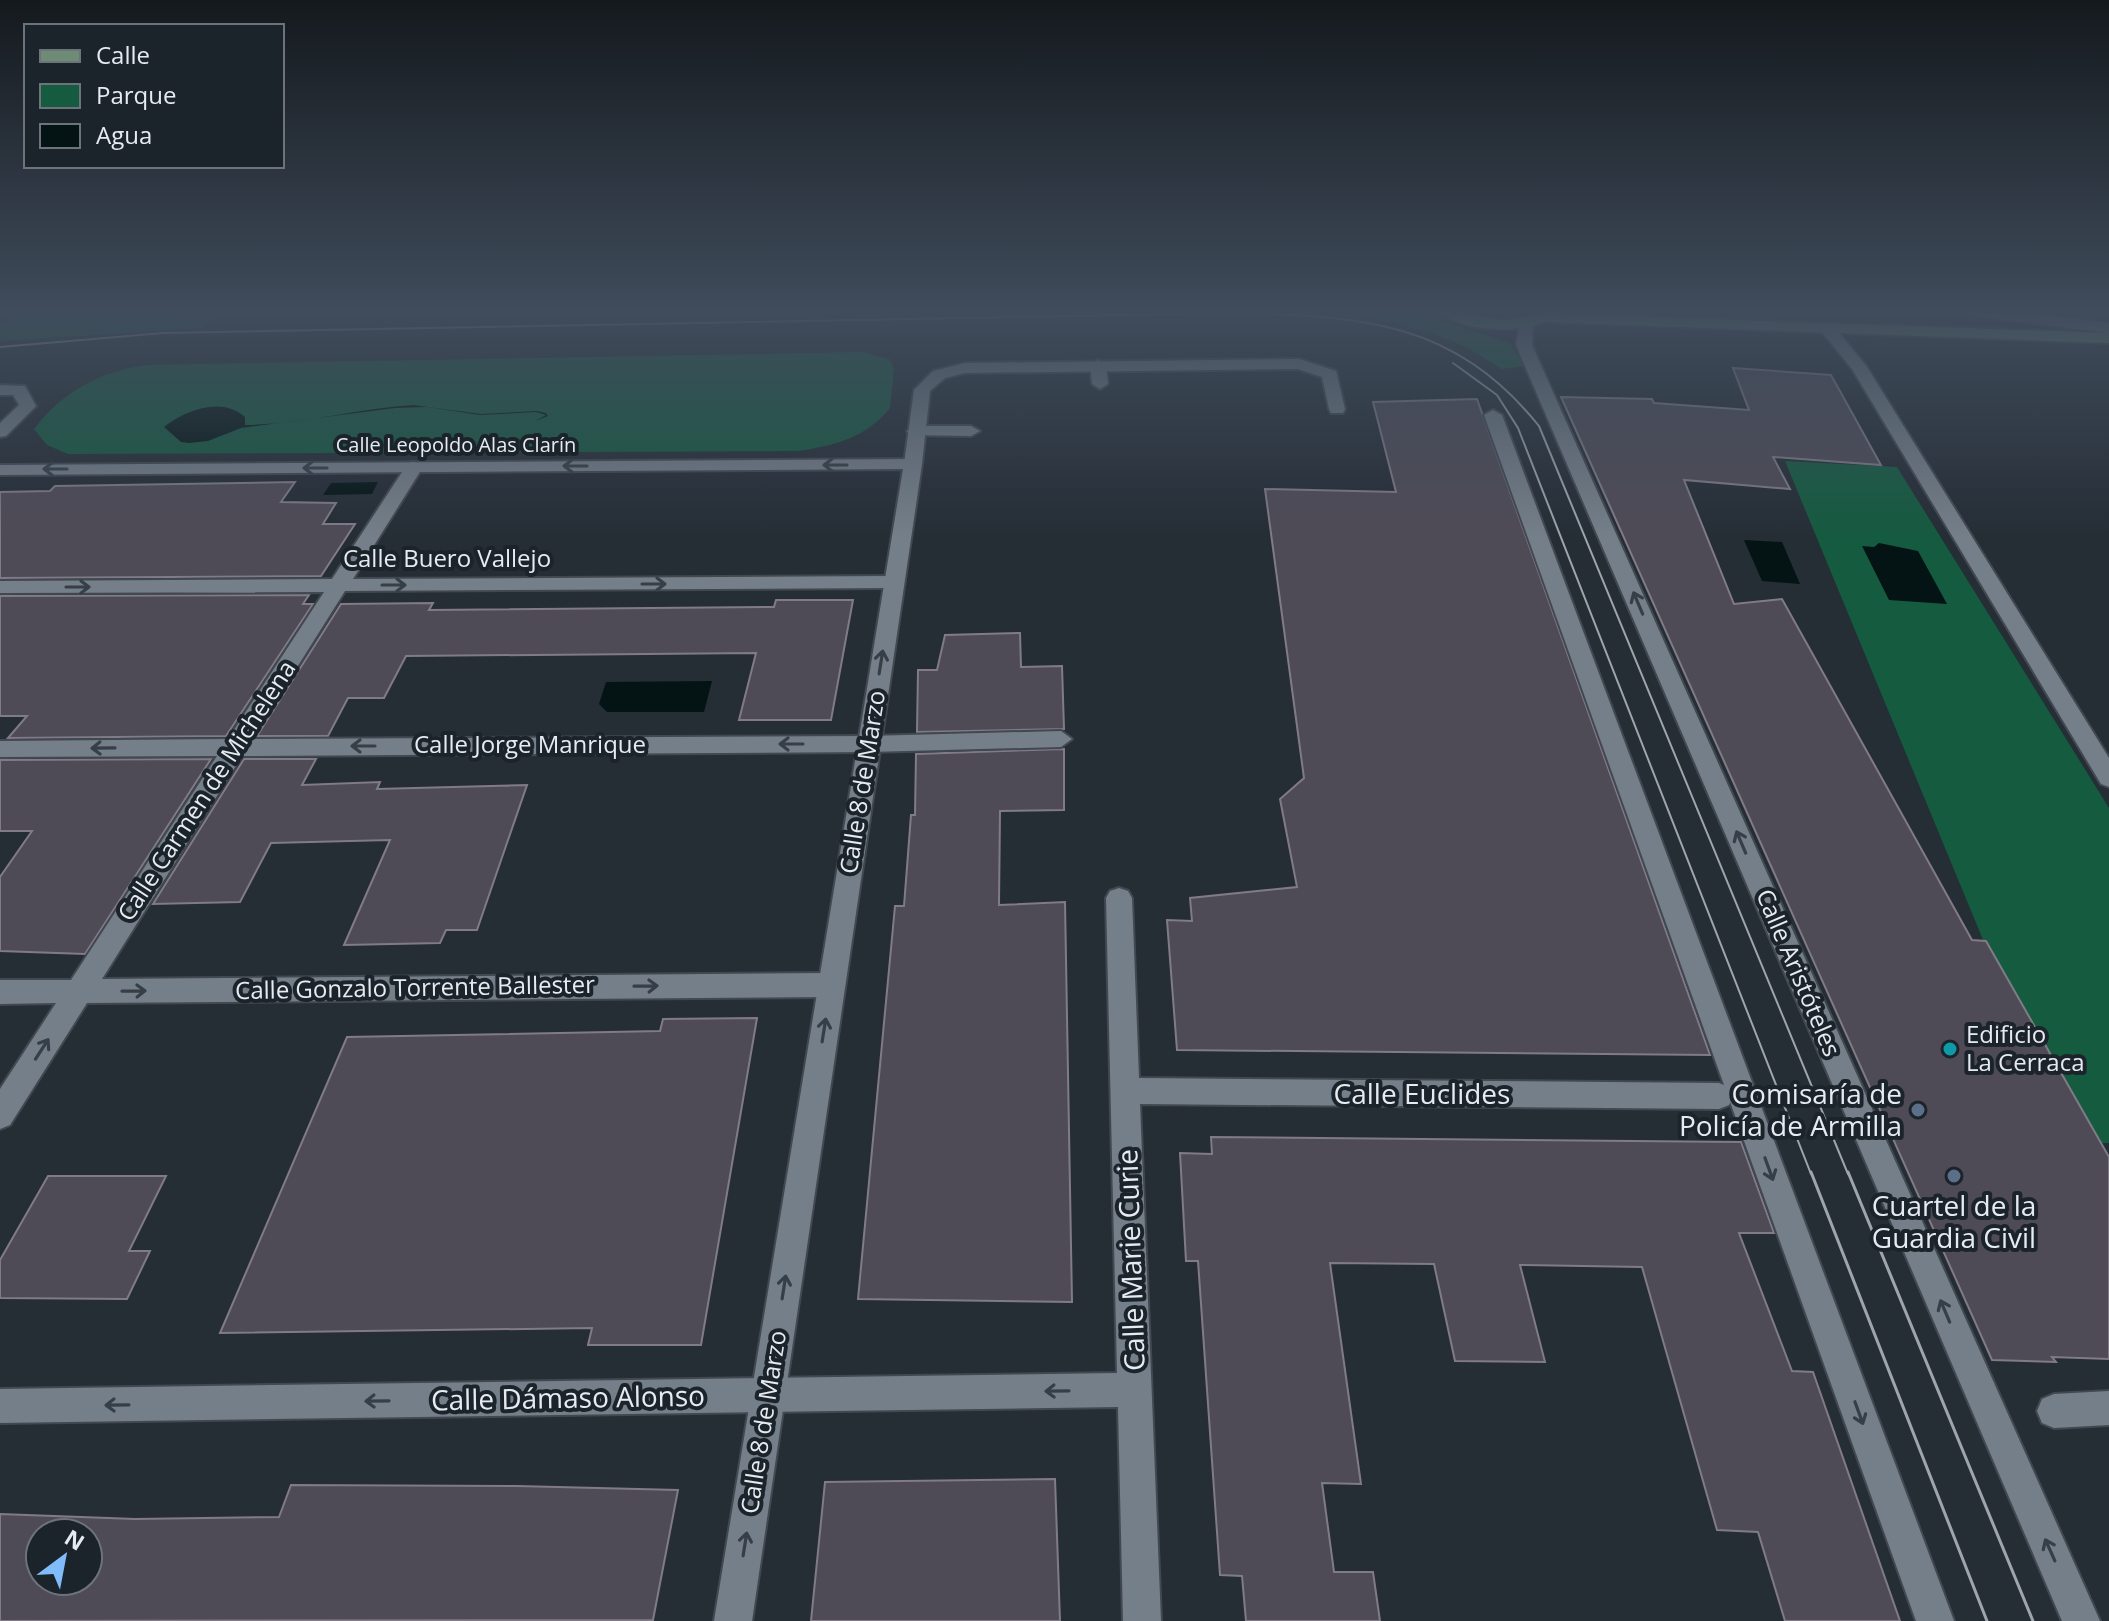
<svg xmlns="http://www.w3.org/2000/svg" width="2109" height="1621" viewBox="0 0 2109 1621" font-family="'Open Sans',sans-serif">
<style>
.green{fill:#155b40}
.water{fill:#041414}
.building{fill:#4f4b56;stroke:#807b87;stroke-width:2;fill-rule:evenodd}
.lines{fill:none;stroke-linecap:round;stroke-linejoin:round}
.service-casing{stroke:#424850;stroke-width:4}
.pedestrian-casing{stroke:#424850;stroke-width:4}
.minor-casing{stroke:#424850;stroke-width:4}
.tertiary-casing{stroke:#424850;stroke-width:4}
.secondary-casing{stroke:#424850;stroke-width:4}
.service{fill:#757f89;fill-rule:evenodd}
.pedestrian{fill:#757f89;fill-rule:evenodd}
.minor{fill:#757f89;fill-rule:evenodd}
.tertiary{fill:#757f89;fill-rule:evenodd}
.secondary{fill:#6e8b76;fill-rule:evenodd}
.tram-far1{stroke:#9ea5ab;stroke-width:2}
.tram{stroke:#9ea5ab;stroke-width:3}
.oneway{stroke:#363f47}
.culture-dot{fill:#0f9aa8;stroke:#1b232b;stroke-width:3}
.service-dot{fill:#5c6f8a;stroke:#1b232b;stroke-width:3}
.labels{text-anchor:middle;stroke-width:8;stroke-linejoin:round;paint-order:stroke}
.far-street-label{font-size:20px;fill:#e6ebf1;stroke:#1b232b}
.street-label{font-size:24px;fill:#e6ebf1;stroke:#1b232b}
.poi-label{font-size:24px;fill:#e6ebf1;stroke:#1b232b;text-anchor:start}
.near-street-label{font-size:28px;fill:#e6ebf1;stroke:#1b232b}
.near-poi-label{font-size:28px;fill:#e6ebf1;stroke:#1b232b;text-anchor:end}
</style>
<rect width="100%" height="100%" fill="#252d35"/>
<!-- green -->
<g class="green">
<path d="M60,310L213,317L203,328L0,341V323C18,312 39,311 60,310Z"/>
<polygon points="1325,310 1408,310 1510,343 1524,366 1502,369 1464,346 1434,334 1368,315"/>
<path d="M862,352L889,359L894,368L890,408C866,438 835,445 799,451L68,454L47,445L34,429C62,392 102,370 148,365Z"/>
<polygon points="1785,461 1897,467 2109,808 2109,1143 2102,1143 1986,947"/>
</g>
<!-- water -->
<g class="water">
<path d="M413,405L481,414L537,411L546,413L548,416L535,421L546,415L536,412L480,415L427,407L395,408L241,428L208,441L189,443L181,442L164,427C185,410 222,396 245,417V425C302,424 357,409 413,405Z"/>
<polygon points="378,482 372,494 323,495 331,483"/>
<polygon points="1744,540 1782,542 1800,584 1762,581"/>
<polygon points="1879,543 1918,551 1947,604 1889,600 1862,546 1874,547"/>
<polygon points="712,681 704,712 607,712 599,704 606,682"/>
</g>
<!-- building -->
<g class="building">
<polygon points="1733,368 1831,375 1881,465 1773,457 1790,489 1684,480 1734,604 1782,599 1972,940 1986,941 2109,1157 2109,1359 2052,1357 2056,1362 1992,1360 1561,397 1652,399 1654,403 1749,410"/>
<polygon points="1477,399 1710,1055 1177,1050 1167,920 1192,921 1190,898 1297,887 1280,799 1304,778 1265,489 1396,492 1373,402"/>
<polygon points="295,482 281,502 336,503 323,524 355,524 321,576 0,578 0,492 50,491 55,486"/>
<polygon points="309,595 303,604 313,604 226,736 8,738 27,716 0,716 0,596"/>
<polygon points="776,600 853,600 831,720 739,720 756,653 406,656 384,698 348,698 328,736 257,736 341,604 433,603 429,610 774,607"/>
<polygon points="1020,633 1021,667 1062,666 1064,729 917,732 918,670 937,670 945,635"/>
<polygon points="1064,749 1064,810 1000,811 999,905 1065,902 1072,1302 858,1299 895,906 904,906 911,815 915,815 916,754"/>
<polygon points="211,759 85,954 0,951 0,877 32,831 0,831 0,760"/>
<polygon points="244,759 316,759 302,785 380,782 377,789 527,785 477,930 446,930 440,943 344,945 390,840 271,843 240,902 153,904"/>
<polygon points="757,1018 701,1345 588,1345 592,1328 220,1333 347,1037 660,1031 663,1019"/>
<polygon points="1211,1137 1741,1142 1774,1233 1739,1233 1792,1371 1813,1372 1900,1621 1785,1621 1758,1532 1717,1530 1642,1267 1520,1265 1545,1362 1455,1361 1434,1264 1330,1263 1361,1484 1322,1483 1334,1572 1373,1572 1380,1621 1246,1621 1242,1576 1220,1575 1198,1261 1186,1261 1180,1153 1212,1154"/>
<polygon points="48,1176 166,1176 129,1251 150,1251 127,1299 0,1298 0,1260"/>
<polygon points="1055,1479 1060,1621 811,1621 825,1482"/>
<path d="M291,1485L517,1486L678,1490L653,1620L0,1621V1514L135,1519L279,1517ZM40,1533H88V1581H40Z"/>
</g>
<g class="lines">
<defs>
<g id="service">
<polygon points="1820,324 1832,324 1867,367 2109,758 2109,787 2101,784 1852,369 1818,327"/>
<polygon points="1098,360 1106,365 1108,384 1100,389 1092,384 1090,365"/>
<polygon points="916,426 971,426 980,431 971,436 910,435 907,431"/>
</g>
<g id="pedestrian">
<polygon points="1520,320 1533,323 1532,345 2100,1621 2062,1621 1516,345"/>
<polygon points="1493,410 1502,415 1954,1621 1916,1621 1484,415"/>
</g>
<g id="minor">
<polygon points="1961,310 2002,310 2109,323 2109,333 1969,315"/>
<polygon points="1299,359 1336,371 1345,409 1343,413 1331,413 1329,409 1322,377 1298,369 965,373 945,378 930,391 922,464 913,469 904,464 914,390 933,371 965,363"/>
<polygon points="414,462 423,467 353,579 893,576 903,582 893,588 345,591 252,739 869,736 1061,731 1072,739 1061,747 869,752 242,756 102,979 830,973 840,977 844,985 840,993 830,997 87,1003 10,1125 0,1129 0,1089 56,1003 0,1004 0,980 71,980 217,756 0,757 0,741 228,739 324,592 0,593 0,581 332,579 408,463"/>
<polygon points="1119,888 1128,891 1132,898 1139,1078 1719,1083 1729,1087 1733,1096 1729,1105 1719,1109 1140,1104 1161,1621 1123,1621 1118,1407 0,1423 0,1389 1117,1373 1106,898 1110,891"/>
<polygon points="2109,1391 2109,1425 2054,1428 2042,1423 2037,1411 2042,1399 2054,1394"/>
</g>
<g id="tertiary">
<polygon points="0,385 25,386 36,406 6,436 0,437 0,423 19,405 13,395 0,395"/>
<polygon points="913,459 922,464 752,1621 714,1621 903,469 0,475 0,465"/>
</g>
<path id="secondary" d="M1438,310C1460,309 1480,319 1502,320C1525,320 1543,310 1565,310L1562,314L2109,333V343L1545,322C1515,333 1463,333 1438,310Z"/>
</defs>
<!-- service casing -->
<use href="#service" class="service-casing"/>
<!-- pedestrian casing -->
<use href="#pedestrian" class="pedestrian-casing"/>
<!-- minor casing -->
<use href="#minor" class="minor-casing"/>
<!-- tertiary casing -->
<use href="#tertiary" class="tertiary-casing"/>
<!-- secondary casing -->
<use href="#secondary" class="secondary-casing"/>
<!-- service -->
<use href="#service" class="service"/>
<!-- pedestrian -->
<use href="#pedestrian" class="pedestrian"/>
<!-- minor -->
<use href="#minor" class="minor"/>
<!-- tertiary -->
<use href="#tertiary" class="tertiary"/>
<!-- secondary -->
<use href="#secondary" class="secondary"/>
<!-- tram-far1 -->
<g class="tram-far1">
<path d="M0,347L163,333L1236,313C1362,316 1455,321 1539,426L1848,1174"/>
<polyline points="1453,363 1497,395 1518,428 1811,1174"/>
</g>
<!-- tram -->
<g class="tram">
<polyline points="1811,1172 1987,1621"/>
<polyline points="1848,1172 2033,1621"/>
</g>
</g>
<!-- one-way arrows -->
<defs><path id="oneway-shaft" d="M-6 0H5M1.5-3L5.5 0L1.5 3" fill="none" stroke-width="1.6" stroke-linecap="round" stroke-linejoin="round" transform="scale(2)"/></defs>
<g class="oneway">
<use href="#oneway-shaft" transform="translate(835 465) rotate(180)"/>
<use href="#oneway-shaft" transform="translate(575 466) rotate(180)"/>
<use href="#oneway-shaft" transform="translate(315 468) rotate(180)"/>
<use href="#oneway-shaft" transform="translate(55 469) rotate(180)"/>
<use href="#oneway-shaft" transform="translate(654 584)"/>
<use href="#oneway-shaft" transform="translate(394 585)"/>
<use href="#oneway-shaft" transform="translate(78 587)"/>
<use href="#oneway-shaft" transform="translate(1638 603) rotate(-113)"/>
<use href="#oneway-shaft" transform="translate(881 662) rotate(-81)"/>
<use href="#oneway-shaft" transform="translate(791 744) rotate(180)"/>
<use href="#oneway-shaft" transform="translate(363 746) rotate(180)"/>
<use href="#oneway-shaft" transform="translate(103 748) rotate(179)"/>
<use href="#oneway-shaft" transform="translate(1741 842) rotate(-113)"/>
<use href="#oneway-shaft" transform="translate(646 986) rotate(-1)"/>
<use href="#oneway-shaft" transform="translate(134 991) rotate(-1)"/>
<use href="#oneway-shaft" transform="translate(824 1030) rotate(-81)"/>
<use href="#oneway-shaft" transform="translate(42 1049) rotate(-57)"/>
<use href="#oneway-shaft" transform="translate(1769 1169) rotate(70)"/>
<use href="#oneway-shaft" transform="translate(784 1287) rotate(-81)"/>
<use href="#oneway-shaft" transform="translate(1945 1311) rotate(-113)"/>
<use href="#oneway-shaft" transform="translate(1057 1391) rotate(179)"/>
<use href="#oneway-shaft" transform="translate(377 1401) rotate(179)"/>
<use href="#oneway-shaft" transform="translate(117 1405) rotate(179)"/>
<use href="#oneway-shaft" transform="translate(1859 1413) rotate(70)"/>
<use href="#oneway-shaft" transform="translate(745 1544) rotate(-81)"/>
<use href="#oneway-shaft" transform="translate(2050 1550) rotate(-114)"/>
</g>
<!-- sky -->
<linearGradient id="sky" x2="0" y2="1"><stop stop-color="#14191d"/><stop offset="0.58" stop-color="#404c5c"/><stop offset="1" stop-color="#404c5c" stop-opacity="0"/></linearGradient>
<rect width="2109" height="537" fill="url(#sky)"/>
<!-- markers -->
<circle class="culture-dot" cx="1950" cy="1049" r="8"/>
<g class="service-dot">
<circle cx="1918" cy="1110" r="8"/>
<circle cx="1954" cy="1176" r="8"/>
</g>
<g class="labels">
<!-- far-street labels -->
<g class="far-street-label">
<text x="456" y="452">Calle Leopoldo Alas Clarín</text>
</g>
<!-- street labels -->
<g class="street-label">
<text x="447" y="567">Calle Buero Vallejo</text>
<text x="530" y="753">Calle Jorge Manrique</text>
<text transform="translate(863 782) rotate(-81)" y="8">Calle 8 de Marzo</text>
<text transform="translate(207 791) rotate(-57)" y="8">Calle Carmen de Michelena</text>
<text transform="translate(1798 973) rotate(67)" y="8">Calle Aristóteles</text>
<text transform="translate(415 988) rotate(-1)" y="8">Calle Gonzalo Torrente Ballester</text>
<text transform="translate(764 1422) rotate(-81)" y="8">Calle 8 de Marzo</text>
</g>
<!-- poi labels -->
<g class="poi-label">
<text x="1966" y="1043">Edificio<tspan x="1966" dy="28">La Cerraca</tspan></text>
</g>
<!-- near-street labels -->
<g class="near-street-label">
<text x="1422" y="1104">Calle Euclides</text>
<text transform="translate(1131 1260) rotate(-92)" y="10">Calle Marie Curie</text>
<text transform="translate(568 1398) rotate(-1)" y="10">Calle Dámaso Alonso</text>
</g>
<!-- near-poi labels -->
<g class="near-poi-label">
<text x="1902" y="1104">Comisaría de<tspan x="1902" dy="32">Policía de Armilla</tspan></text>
<text x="1954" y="1216" text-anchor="middle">Cuartel de la<tspan x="1954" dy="32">Guardia Civil</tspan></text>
</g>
</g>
<!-- legend -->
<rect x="24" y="24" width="260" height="144" fill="#1b232b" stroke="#6c737a" stroke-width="2"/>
<rect x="40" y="50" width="40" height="12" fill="#6e8b76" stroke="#6c737a" stroke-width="2"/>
<text x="96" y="64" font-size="24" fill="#e6ebf1">Calle</text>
<rect x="40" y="84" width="40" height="24" fill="#155b40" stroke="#6c737a" stroke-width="2"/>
<text x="96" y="104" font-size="24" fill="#e6ebf1">Parque</text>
<rect x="40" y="124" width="40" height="24" fill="#041414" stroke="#6c737a" stroke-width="2"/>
<text x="96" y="144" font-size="24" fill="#e6ebf1">Agua</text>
<!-- north arrow -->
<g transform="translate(64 1557) rotate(32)"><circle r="38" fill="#1b232b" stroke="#6c737a" stroke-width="2"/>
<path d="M0-6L14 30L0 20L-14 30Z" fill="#81bcfa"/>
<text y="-12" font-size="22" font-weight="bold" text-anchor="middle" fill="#e6ebf1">N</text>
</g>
</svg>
